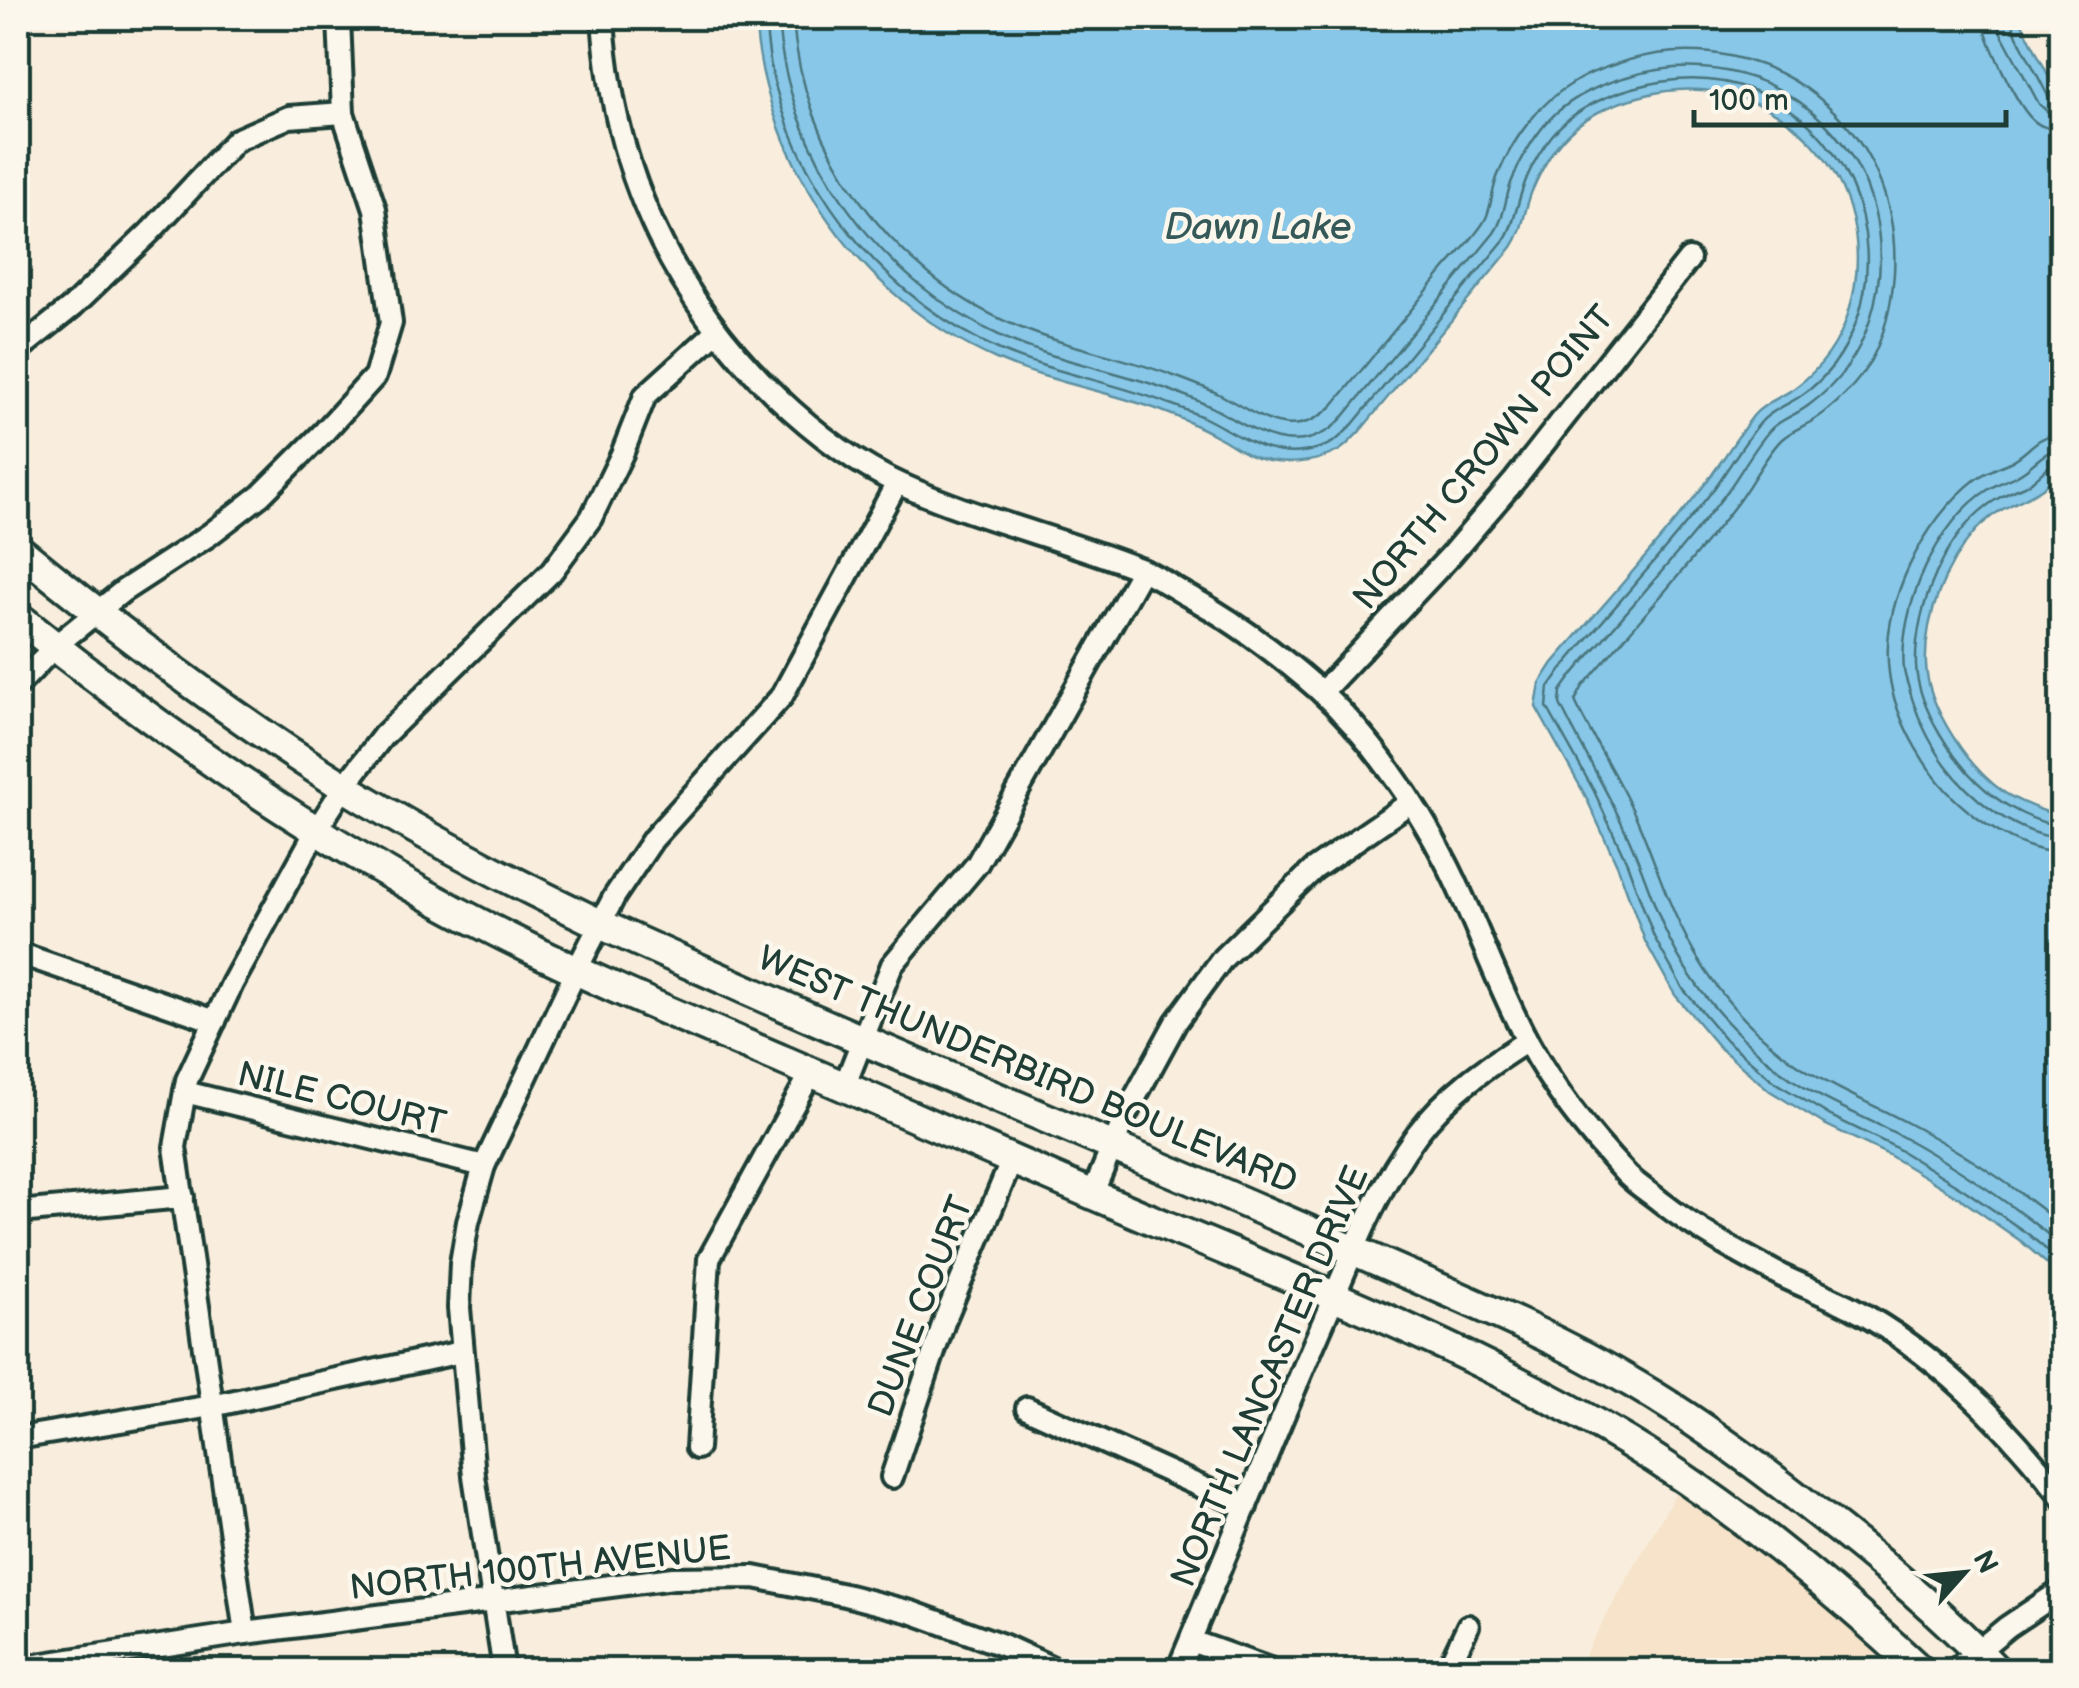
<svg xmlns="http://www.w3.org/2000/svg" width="2079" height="1688" viewBox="0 0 2079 1688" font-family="'Balsamiq Sans',sans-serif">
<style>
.built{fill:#f6e3ca}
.water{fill:#88c7e8;stroke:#5e90a0;stroke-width:2.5}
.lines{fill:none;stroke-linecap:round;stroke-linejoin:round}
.shore{stroke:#49747c;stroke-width:2.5}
.street-casing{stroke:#1f3d34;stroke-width:28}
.secondary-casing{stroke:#1f3d34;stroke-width:35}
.street{stroke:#fbf7ec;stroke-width:20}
.secondary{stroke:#fbf7ec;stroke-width:28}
.labels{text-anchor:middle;stroke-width:9;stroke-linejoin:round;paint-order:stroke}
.street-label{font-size:35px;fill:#1f3d34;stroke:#fbf7ec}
.water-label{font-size:38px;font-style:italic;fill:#345958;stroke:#fbf7ec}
</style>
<rect width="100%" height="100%" fill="#f9eedd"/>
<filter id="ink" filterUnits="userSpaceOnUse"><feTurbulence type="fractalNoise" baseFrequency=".01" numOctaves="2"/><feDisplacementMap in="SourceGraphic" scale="20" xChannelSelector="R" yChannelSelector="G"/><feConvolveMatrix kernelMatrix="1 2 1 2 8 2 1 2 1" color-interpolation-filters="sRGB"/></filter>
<g filter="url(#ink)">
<!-- built -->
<polygon class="built" points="1675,1494 1738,1537 1791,1578 1896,1670 1576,1670"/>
<!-- water -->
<path class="water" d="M755,18H2019L2061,100V467C2055,474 2049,484 2041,489C2016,505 1999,506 1976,530C1945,565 1924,618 1926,665C1928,708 1969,769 2005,793C2022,804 2042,810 2061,817V1276L2022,1242L1958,1197L1889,1155L1824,1124L1770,1091L1719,1047L1675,995L1645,941L1618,867L1585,795L1536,707L1540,683L1553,663C1604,604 1657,546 1705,484C1722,462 1736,438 1753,416C1763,403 1783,397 1796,387C1821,368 1839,344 1848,314C1890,182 1776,60 1642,96C1617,102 1594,112 1574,128C1556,142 1541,170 1532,191C1524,210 1524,229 1512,247L1360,431C1353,438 1346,447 1338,451C1314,464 1282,466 1257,458C1246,455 1234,446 1224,440C1204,429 1184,419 1162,411C1108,391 1049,382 996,359C862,300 765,164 755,18Z"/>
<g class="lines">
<!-- shore -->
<g class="shore">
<path d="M765,18C767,40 769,63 775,85C806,201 891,301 1000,350C1054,373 1113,382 1167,403C1179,407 1191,412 1203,417C1240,435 1272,463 1316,449C1323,447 1331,444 1336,440C1342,436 1348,429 1353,424L1504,240C1514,226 1516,208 1522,191C1529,168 1547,137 1566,121C1586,105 1608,95 1633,88C1672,77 1713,75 1752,90C1844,123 1888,230 1857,320C1846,351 1827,379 1799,397C1787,405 1770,411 1761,422C1743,443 1729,468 1713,490C1665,552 1611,610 1561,670L1549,687L1547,707L1594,791L1627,863L1654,937L1683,989L1726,1040L1776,1083L1829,1115L1893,1146L1963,1189L2028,1234L2062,1263"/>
<path d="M778,18C787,156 879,281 1005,338C1058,362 1118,370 1172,391C1184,395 1196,400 1207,405C1245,423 1283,458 1327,431C1333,428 1339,421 1344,416L1494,233C1504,219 1505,200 1511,183C1520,160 1537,130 1556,113C1577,95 1603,83 1630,76C1783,32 1918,166 1870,320C1859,355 1838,384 1809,405C1798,414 1781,419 1771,429C1753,448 1739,477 1723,497C1675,559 1621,617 1571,677L1561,691L1560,704C1581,747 1606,788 1626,832C1641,864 1651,898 1665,930C1690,986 1732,1032 1779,1070C1815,1098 1859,1114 1899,1135C1956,1166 2012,1204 2062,1246"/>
<path d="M793,18C801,149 892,274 1014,325C1065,347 1122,356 1174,376C1188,381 1203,387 1217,393C1258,414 1291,446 1333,405C1369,361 1406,316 1443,271C1454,258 1479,233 1486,218C1492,205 1492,189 1498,175C1513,138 1539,103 1573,83C1590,72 1609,66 1629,60C1769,21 1903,126 1894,273C1892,302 1885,334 1871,360C1859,382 1836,406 1814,420C1804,426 1791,431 1782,439C1766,454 1749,489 1734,507C1687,569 1633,627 1583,686L1575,701C1593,740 1617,776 1635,815C1652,852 1663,891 1681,927C1706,980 1744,1025 1791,1060C1826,1085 1866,1101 1904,1121C1959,1150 2015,1186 2062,1226"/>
<path d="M1983,18C1984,37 2017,105 2032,119C2040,127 2050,129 2062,130"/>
<polyline points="1998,18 2000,31 2039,104 2048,112 2062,115"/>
<polyline points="2011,18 2017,36 2048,96 2054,101 2062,102"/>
<path d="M2062,434C2034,435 2031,452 2010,462C1999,467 1986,472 1976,479C1923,520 1880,605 1889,673C1895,722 1929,779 1966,809C1992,831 2028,852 2062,853"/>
<path d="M2062,449C2042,450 2034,467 2017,475C2008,480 1998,483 1989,489C1937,521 1898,609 1904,670C1905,677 1908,685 1910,692C1923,735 1944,771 1979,800C2000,818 2033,837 2062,838"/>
<path d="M2062,461C2047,463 2040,478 2025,486C2015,490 2005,494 1997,499C1946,529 1914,609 1916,666C1918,708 1955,764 1986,790C2006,807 2035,823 2062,826"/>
</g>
<defs>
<g id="street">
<path d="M603,18C612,165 669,293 776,396C813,431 853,463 900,484C977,519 1058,537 1137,568C1154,574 1169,585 1185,594C1233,620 1277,653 1318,689C1369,735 1416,803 1447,864C1477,923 1497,986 1529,1044C1554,1090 1590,1136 1627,1175C1637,1185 1650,1193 1661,1202C1698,1231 1741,1254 1782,1276C1805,1287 1829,1296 1852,1308C1936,1353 2004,1423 2062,1497"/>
<polyline points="18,350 73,306 150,232 236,140 289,117 343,113"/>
<polyline points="18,685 55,646 123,591 209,535 261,495 324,432 375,376 391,323 375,209 343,113 339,18"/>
<polyline points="1322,692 1451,555 1515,480 1689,259"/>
<polyline points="18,953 215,1021"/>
<polyline points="844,1087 892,965 977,864 1142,570"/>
<polyline points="185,1092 484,1166"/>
<polyline points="1092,1195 1126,1114 1176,1022 1223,958 1314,869 1411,802"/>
<polyline points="18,1212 183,1197"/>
<polyline points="1027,1408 1246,1507"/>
<polyline points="18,1438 212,1406 461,1352"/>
<polyline points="697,1448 709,1259 811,1073"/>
<polyline points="892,1477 945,1319 1012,1160"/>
<polyline points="245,1633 175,1147 187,1080 232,984 317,829 344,787 383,736 552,571 591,518 622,454 645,396 717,331"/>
<polyline points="1191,1641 1272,1670"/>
<polyline points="18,1668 245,1633 673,1578 754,1577 845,1595 911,1612 1005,1646 1057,1670"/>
<polyline points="504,1670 474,1476 459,1308 461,1263 468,1222 484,1166 577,969 614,897 653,839 782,696 897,483"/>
<path d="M1178,1670C1227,1553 1274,1435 1325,1318C1352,1255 1376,1189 1417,1134C1447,1094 1486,1067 1527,1041"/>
<polyline points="1447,1670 1468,1626"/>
<polyline points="1955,1670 2007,1627 2062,1590"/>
</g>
<g id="secondary">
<path d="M18,549C122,634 229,715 343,786C424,836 510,881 596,922C645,945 694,966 743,988C943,1077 1146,1158 1346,1247C1444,1291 1544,1330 1636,1385C1699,1422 1758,1466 1815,1511C1879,1560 1940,1612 1996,1670"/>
<path d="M18,617C162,733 319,841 485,926C582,976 684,1018 785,1061C913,1116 1040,1173 1169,1227C1324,1291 1482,1355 1626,1441C1733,1506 1829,1586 1920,1670"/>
</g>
</defs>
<!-- street casing -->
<use href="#street" class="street-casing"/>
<!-- secondary casing -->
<use href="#secondary" class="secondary-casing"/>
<!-- street -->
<use href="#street" class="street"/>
<!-- secondary -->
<use href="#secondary" class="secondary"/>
</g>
</g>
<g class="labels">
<!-- street labels -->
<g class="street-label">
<text transform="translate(1483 457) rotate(-50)" y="12">NORTH CROWN POINT</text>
<text transform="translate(1028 1069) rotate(23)" y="12">WEST THUNDERBIRD BOULEVARD</text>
<text transform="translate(342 1098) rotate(14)" y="12">NILE COURT</text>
<text transform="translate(920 1306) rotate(-69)" y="12">DUNE COURT</text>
<text transform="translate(1269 1376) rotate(-67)" y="12">NORTH LANCASTER DRIVE</text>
<text transform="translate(540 1567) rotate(-6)" y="12">NORTH 100TH AVENUE</text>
</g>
<!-- water labels -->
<g class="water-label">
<text x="1258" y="239">Dawn Lake</text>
</g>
</g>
<!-- margin -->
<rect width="2079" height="1688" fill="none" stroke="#fbf7ec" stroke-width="60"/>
<rect x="30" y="30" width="2019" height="1628" fill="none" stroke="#1f3d34" stroke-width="4" filter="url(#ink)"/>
<!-- north arrow -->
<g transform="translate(1964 1573) rotate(63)" stroke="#fbf7ec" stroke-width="8" paint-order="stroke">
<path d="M0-8L18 38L0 25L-18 38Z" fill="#1f3d34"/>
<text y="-15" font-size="28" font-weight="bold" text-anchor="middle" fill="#1f3d34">N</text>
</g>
<!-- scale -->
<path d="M1694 110v15h312v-15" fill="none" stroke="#1f3d34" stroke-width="5"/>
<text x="1709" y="110" font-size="30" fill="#1f3d34" stroke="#fbf7ec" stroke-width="8" paint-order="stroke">100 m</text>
</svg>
